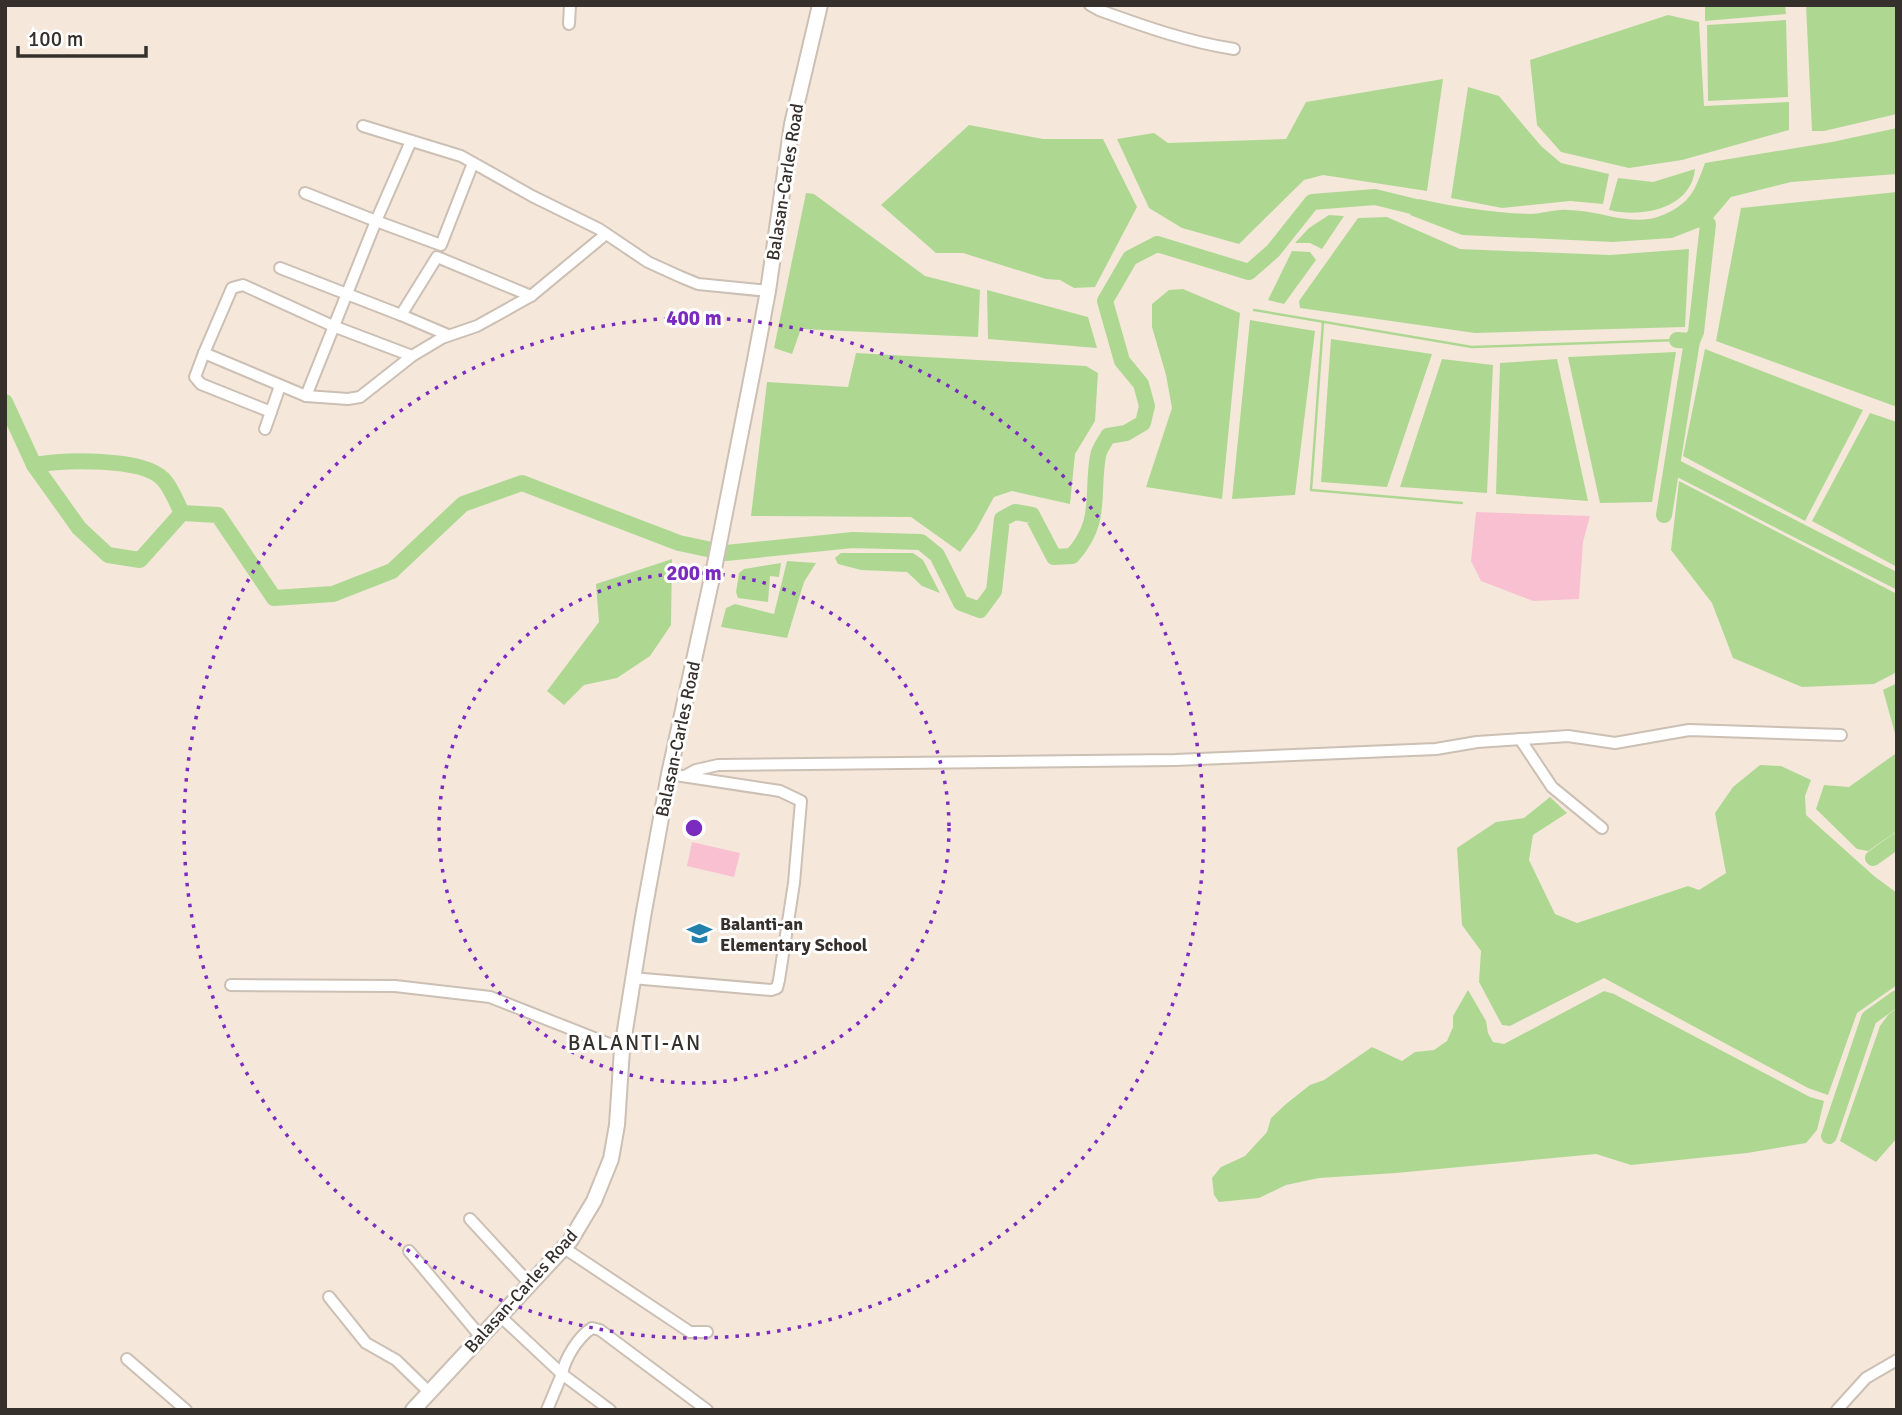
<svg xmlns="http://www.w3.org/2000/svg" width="1902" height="1415" viewBox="0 0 1902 1415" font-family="Signika,sans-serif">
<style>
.green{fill:#f8c0d1}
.water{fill:#aed892}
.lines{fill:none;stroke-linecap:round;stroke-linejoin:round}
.stream{stroke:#aed892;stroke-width:2.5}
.river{stroke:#aed892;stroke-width:16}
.minor-casing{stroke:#ccbfb3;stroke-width:14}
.secondary-casing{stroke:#ccbfb3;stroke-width:18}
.minor{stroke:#fff;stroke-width:10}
.secondary{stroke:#fff;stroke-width:14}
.ring{fill:none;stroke:#7b2cbf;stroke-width:3.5;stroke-dasharray:3.5 7}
.labels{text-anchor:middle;stroke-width:6;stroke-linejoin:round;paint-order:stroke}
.street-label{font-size:18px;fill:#35302b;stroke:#fff}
.poi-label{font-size:18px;font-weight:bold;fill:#35302b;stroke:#fff;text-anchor:start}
.quarter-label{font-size:21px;letter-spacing:2px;fill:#35302b;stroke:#fff}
.centre{fill:#7b2cbf;stroke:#fff;stroke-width:3.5}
.ring-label{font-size:21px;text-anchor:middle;font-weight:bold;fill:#7b2cbf;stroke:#fff;stroke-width:6;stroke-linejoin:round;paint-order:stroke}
</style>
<rect width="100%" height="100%" fill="#f5e8db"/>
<!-- green -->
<g class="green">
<polygon points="1476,512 1590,516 1583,542 1579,599 1533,601 1481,581 1471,561"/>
<polygon points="692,842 740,853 734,877 687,866"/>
</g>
<!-- water -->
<g class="water">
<polygon points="1705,5 1785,5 1786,14 1705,21"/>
<polygon points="1806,5 1897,5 1897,114 1824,131 1812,131"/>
<polygon points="1668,15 1699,22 1704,106 1789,102 1789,130 1682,160 1629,168 1561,152 1537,125 1530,60"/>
<polygon points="1786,20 1788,97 1708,101 1707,25"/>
<polygon points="1443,79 1427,191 1323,175 1304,180 1239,244 1182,228 1149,208 1117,139 1154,133 1168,143 1286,139 1306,102"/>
<polygon points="1468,87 1499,96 1541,146 1561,163 1609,174 1603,204 1570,201 1502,208 1451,198"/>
<polygon points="969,125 1043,139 1103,139 1137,207 1095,287 1074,288 1060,280 1046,279 963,253 936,253 881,205"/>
<path d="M1897,128V174L1791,182L1731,197L1708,224L1672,238L1613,242L1462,235L1410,215L1419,199C1456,207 1493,213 1530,214C1543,214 1555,209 1568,210C1600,210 1632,228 1663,215C1691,203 1695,190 1705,163L1832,142Z"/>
<path d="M1695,169C1691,209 1642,218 1609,210L1618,178L1653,182Z"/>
<polygon points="1897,192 1897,407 1716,341 1741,208"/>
<polygon points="806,193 814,194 925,276 980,290 978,337 801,329 792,354 774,348"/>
<polygon points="1329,215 1344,216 1322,249 1310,243 1295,243 1309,228"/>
<polygon points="1387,217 1460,249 1610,255 1689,249 1685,327 1475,333 1300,308 1299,301 1358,218"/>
<polygon points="1292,251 1310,252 1316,260 1284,304 1268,300"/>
<polygon points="1183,289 1240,313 1222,499 1146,487 1172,408 1166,375 1152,327 1152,304 1169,290"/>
<polygon points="987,290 1088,317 1097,348 988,339"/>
<polygon points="1250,320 1315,331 1295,495 1232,499"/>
<polygon points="1331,339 1432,354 1387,487 1321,482"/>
<polygon points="1705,349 1863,410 1805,521 1683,456"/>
<polygon points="1676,352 1652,502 1600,503 1568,357"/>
<polygon points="856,353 1086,366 1098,373 1095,421 1075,454 1070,504 1012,491 994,497 976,530 960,552 911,517 751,516 767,382 848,387"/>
<polygon points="1442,359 1493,365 1487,493 1400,487"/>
<polygon points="1557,359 1588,501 1496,494 1500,363"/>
<polygon points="1870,413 1897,422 1897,567 1812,521"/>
<polygon points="1679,481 1897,594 1897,672 1874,684 1802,687 1733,658 1712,603 1671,550"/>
<polygon points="841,553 913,553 923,560 940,593 922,586 907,572 861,570 838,564 835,558"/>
<polygon points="672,559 671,625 650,656 617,678 584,685 564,705 547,691 599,622 596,584"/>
<polygon points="787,561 816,563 804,582 787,638 721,627 726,608 735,604 774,614"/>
<polygon points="781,563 779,577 770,576 768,602 738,598 736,592 739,573 744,569"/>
<polygon points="1897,683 1897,741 1883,690"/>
<polygon points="1895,754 1897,755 1897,831 1868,851 1857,849 1816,809 1824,785 1849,787"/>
<polygon points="1760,765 1781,766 1811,780 1805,796 1806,815 1874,876 1897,893 1897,985 1857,1013 1828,1095 1808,1088 1604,978 1510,1026 1502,1025 1479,982 1481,951 1462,925 1457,848 1496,822 1524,818 1550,797 1567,813 1533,835 1529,860 1555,914 1577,923 1688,886 1699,890 1726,873 1715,813 1733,787"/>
<polygon points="1468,990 1486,1021 1488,1033 1493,1042 1504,1044 1604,991 1614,994 1810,1097 1824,1101 1817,1130 1806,1143 1747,1153 1631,1165 1596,1154 1396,1173 1319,1178 1286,1185 1259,1198 1219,1202 1214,1195 1212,1178 1221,1167 1245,1156 1267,1132 1271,1118 1286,1104 1310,1085 1324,1080 1372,1047 1402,1061 1415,1052 1434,1050 1447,1041 1453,1027 1453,1016"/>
<polygon points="1897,1008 1897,1138 1876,1162 1840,1141 1880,1026 1888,1015"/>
</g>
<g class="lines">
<!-- stream -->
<g class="stream">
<polyline points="1254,310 1472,347 1677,340"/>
<polyline points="1323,322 1311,490 1462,503"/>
</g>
<!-- river -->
<g class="river">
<polyline points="1677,340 1692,341 1696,332 1708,224"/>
<path d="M5,402L34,465L79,528L108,555L140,560L182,513L218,515L274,598L333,594L392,571L463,504L522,483L679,543L726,553L853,540L921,542L937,555L961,603L980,610L994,591L1002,519L1015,512L1032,515L1054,557L1072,556C1103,522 1091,495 1098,456C1099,449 1105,442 1108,436L1126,433L1143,423L1147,406L1141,384L1122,361L1105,301L1130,258L1157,244L1249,272L1273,251L1312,202L1375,197L1436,212"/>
<path d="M34,465C63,460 142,457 163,479C171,487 177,503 182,513"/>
<polyline points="1673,466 1897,581"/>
<polyline points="1664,515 1692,341"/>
<polyline points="1873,858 1897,841"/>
<polyline points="1829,1136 1869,1018 1897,998"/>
</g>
<defs>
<g id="minor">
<path d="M1090,5L1099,10C1143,26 1188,42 1234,49"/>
<polyline points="569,24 570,5"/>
<polyline points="363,126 461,156 532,196 599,229 648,262 681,277 698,284 768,291"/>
<polyline points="305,193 376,221 411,141"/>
<polyline points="280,268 401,315"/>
<polyline points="448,335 401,315 437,257 531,296"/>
<polyline points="204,353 195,377 201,384 271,412"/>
<polyline points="412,356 333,326 243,285 232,288 204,353 306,396 348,399 360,397 412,356 442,338 477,326 531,296 606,234"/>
<polyline points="306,396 376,221 441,245 473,163"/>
<polyline points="265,429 280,386"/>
<polyline points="1520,739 1552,787 1602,828"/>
<polyline points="685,776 696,770 718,765 1175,760 1436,749 1477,742 1568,736 1615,743 1689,730 1841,735"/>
<polyline points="632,978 771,990 777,988 779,980 794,883 801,801 780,791 669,774"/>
<polyline points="231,985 395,986 490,997 622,1049"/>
<polyline points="470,1219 530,1284"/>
<polyline points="564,1248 690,1332 707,1332"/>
<polyline points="409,1251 481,1337"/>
<polyline points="329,1297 366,1343 396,1360 429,1392"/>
<polyline points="500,1316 562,1374 547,1410"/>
<polyline points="127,1359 186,1410"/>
<path d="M610,1410L562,1374C565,1358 578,1337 592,1328L600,1330L707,1410"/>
<polyline points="1837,1410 1866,1378 1897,1360"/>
</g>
<polyline id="secondary" points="413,1410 570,1241 594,1201 611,1159 617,1125 622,1049 643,917 669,774 715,564 755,360 768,291 792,124 820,5"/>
</defs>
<!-- minor casing -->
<use href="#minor" class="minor-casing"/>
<!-- secondary casing -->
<use href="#secondary" class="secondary-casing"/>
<!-- minor -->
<use href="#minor" class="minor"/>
<!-- secondary -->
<use href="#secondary" class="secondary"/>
</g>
<!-- distance rings -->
<g class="ring">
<circle cx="694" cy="828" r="255"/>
<circle cx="694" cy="828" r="510"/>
</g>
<!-- icons -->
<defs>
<symbol id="school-bare" viewBox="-9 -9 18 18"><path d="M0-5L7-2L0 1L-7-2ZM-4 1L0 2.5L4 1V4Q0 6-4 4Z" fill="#2280ad" stroke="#fff" stroke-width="2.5" paint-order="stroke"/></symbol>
</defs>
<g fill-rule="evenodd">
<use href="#school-bare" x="682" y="916" width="35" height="35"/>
</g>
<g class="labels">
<!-- street labels -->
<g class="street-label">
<text transform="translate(785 182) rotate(-81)" y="6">Balasan-Carles Road</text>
<text transform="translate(678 739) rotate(-78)" y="6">Balasan-Carles Road</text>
<text transform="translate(521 1291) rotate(-48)" y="6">Balasan-Carles Road</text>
</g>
<!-- poi labels -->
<g class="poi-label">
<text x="720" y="930">Balanti-an<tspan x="720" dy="21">Elementary School</tspan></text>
</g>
<!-- quarter labels -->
<g class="quarter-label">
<text x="635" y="1050">BALANTI-AN</text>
</g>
</g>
<circle cx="694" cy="828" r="10" class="centre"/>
<g class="ring-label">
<text x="694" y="325">400 m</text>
<text x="694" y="580">200 m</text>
</g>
<!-- border -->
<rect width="1902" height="1415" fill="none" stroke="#35302b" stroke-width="14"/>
<!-- scale -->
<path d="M18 46v10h128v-10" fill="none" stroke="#35302b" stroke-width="3.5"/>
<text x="28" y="46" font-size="21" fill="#35302b" stroke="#ffffff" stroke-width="5" paint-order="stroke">100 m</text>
</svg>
